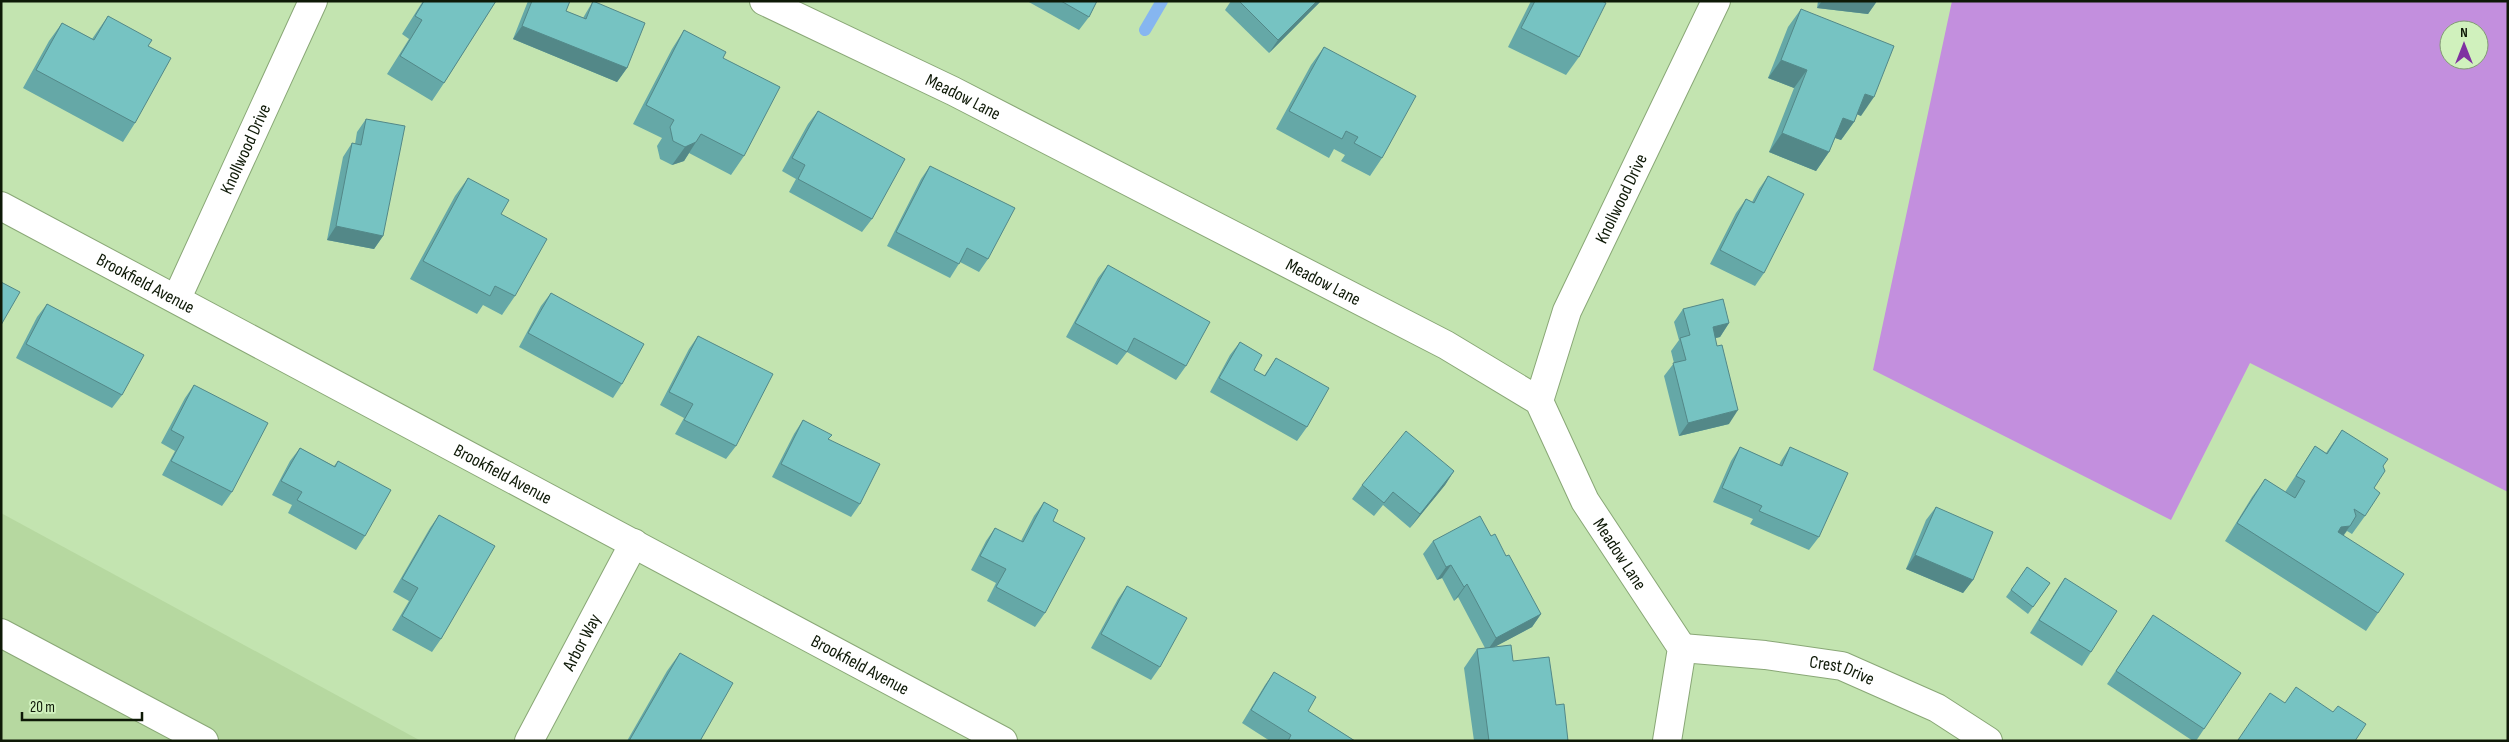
<svg xmlns="http://www.w3.org/2000/svg" width="2509" height="742" viewBox="0 0 2509 742" font-family="'Sofia Sans Condensed',sans-serif">
<style>
.built{fill:#b6d8a0}
.forest{fill:#c38fde;fill-rule:evenodd}
.lines{fill:none;stroke-linecap:round;stroke-linejoin:round}
.stream{stroke:#86b6f0;stroke-width:12}
.minor-casing{stroke:#89a776;stroke-width:30}
.minor{stroke:#fff;stroke-width:28}
.wall{fill:#65a8a7}
.shaded-wall{fill:#538888}
.building{fill:#76c3c2;stroke:#538888}
.labels{text-anchor:middle;stroke-width:4;stroke-linejoin:round;paint-order:stroke}
.street-label{font-size:18px;fill:#0e1907;stroke:#d0f1bd}
</style>
<rect width="100%" height="100%" fill="#c3e4b0"/>
<!-- built -->
<polygon class="built" points="1,513 421,741 1,741"/>
<!-- forest -->
<path class="forest" d="M1952,1H2508V492L2250,363L2171,520L1873,370ZM2449,30H2479V60H2449Z"/>
<g class="lines">
<!-- stream -->
<polyline class="stream" points="1145,30 1162,1"/>
<defs>
<g id="minor">
<path id="s1" d="M764,1L953,91L1446,345L1539,401L1585,501L1682,648L1667,741"/>
<path id="s2" d="M1,206L1003,741"/>
<path id="s3" d="M177,298L313,1"/>
<path id="s4" d="M1539,401L1567,311L1716,1"/>
<polyline points="1,633 204,741"/>
<path id="s5" d="M1682,648L1765,655L1842,666L1937,708L1988,741"/>
<path id="s6" d="M529,741L634,543"/>
</g>
</defs>
<!-- minor casing -->
<use href="#minor" class="minor-casing"/>
<!-- minor -->
<use href="#minor" class="minor"/>
</g>
<!-- wall -->
<g class="wall">
<polygon points="423,1 496,1 444,83 432,101 387,74 409,39 402,34"/>
<polygon points="528,1 570,1 566,11 583,18 593,1 627,68 617,82 513,39"/>
<polygon points="1027,1 1097,1 1089,17 1079,30"/>
<polygon points="1231,1 1321,1 1269,53 1225,10"/>
<polygon points="1531,1 1602,1 1579,57 1566,75 1508,47"/>
<polygon points="1818,1 1877,1 1868,14 1817,8"/>
<polygon points="1801,9 1861,116 1857,114 1854,122 1841,140 1835,138 1829,152 1816,171 1769,152 1794,88 1768,78 1788,27"/>
<polygon points="108,16 148,46 135,123 123,142 23,88 49,41 62,23 92,39"/>
<polygon points="684,30 723,58 744,156 731,175 689,153 684,161 672,165 660,159 657,146 662,138 633,124 672,49"/>
<polygon points="1324,47 1382,158 1370,176 1341,161 1345,155 1334,149 1329,158 1276,129 1311,65"/>
<polygon points="818,111 872,219 862,232 789,192 796,179 782,171 808,124"/>
<polygon points="366,119 383,236 374,249 327,240 343,157 352,143 355,144 357,132"/>
<polygon points="930,166 988,259 979,272 960,262 950,278 887,246 921,179"/>
<polygon points="1768,176 1764,273 1755,286 1710,264 1736,213 1746,199 1752,202 1759,189"/>
<polygon points="468,178 515,296 502,315 483,305 477,314 410,279 455,196"/>
<polygon points="1108,265 1186,366 1176,380 1127,352 1117,365 1066,337 1098,278"/>
<polygon points="551,293 622,384 613,398 519,347 541,306"/>
<polygon points="47,304 122,395 112,408 16,358 37,317"/>
<polygon points="1683,309 1729,323 1720,337 1715,338 1729,424 1679,436 1664,376 1674,363 1671,351 1679,340 1674,322"/>
<polygon points="698,336 736,446 726,459 675,434 684,418 660,405 689,349"/>
<polygon points="1240,342 1254,370 1264,376 1276,358 1307,427 1297,441 1210,392 1230,355"/>
<polygon points="194,385 232,492 222,506 162,475 175,451 161,443 185,398"/>
<polygon points="803,420 829,439 860,504 851,517 772,477 794,434"/>
<polygon points="2342,430 2383,466 2374,488 2365,516 2352,534 2347,531 2344,535 2378,613 2366,631 2225,541 2252,497 2265,479 2285,492 2315,446 2326,453"/>
<polygon points="1740,447 1779,465 1781,461 1790,447 1819,537 1809,550 1750,524 1753,519 1713,502 1731,461"/>
<polygon points="300,448 334,466 338,461 365,536 356,550 288,513 292,505 272,495 290,461"/>
<polygon points="1454,471 1445,485 1410,528 1383,505 1374,516 1352,499 1362,485"/>
<polygon points="1044,502 1053,521 1045,613 1035,627 987,601 996,583 971,570 986,541 995,528 1021,541 1034,516"/>
<polygon points="1936,507 1973,580 1963,593 1906,569 1926,520"/>
<polygon points="439,515 441,639 432,652 392,630 409,601 393,592 430,528"/>
<polygon points="1491,536 1506,556 1541,614 1532,627 1494,647 1513,661 1556,705 1568,741 1474,741 1464,668 1477,649 1485,648 1458,597 1454,601 1442,578 1437,580 1423,554 1433,541"/>
<polygon points="2027,567 2050,583 2028,614 2006,597"/>
<polygon points="2065,578 2091,652 2082,666 2030,633 2056,591"/>
<polygon points="1127,586 1160,667 1151,680 1091,648 1118,599"/>
<polygon points="2153,615 2204,729 2196,741 2193,741 2107,684"/>
<polygon points="680,653 700,741 627,741 667,671"/>
<polygon points="1274,672 1308,711 1355,741 1270,741 1242,723 1265,685"/>
</g>
<!-- shaded-wall -->
<g class="shaded-wall">
<polygon points="1317,1 1321,1 1269,53 1278,40"/>
<polygon points="1822,1 1877,1 1868,14 1817,8"/>
<polygon points="522,26 627,68 617,82 513,39"/>
<polygon points="1781,60 1807,70 1794,88 1768,78"/>
<polygon points="1865,94 1874,97 1861,116 1852,112"/>
<polygon points="1843,118 1854,122 1841,140 1830,136"/>
<polygon points="1782,133 1829,152 1816,171 1769,152"/>
<polygon points="696,142 684,161 672,165 685,147"/>
<polygon points="336,226 383,236 374,249 327,240"/>
<polygon points="1729,323 1720,337 1703,341 1713,327"/>
<polygon points="1738,410 1729,424 1679,436 1688,423"/>
<polygon points="1454,471 1445,485 1410,528 1420,514"/>
<polygon points="2350,526 2337,544 2328,546 2341,527"/>
<polygon points="1915,555 1973,580 1963,593 1906,569"/>
<polygon points="1451,565 1442,578 1437,580 1446,567"/>
<polygon points="1467,584 1458,597 1454,601 1464,587"/>
<polygon points="1541,614 1532,627 1487,651 1496,638"/>
</g>
<!-- building -->
<g class="building">
<polygon points="424,1 496,1 444,83 400,56 422,20 415,16"/>
<polygon points="532,1 570,1 566,11 586,19 593,1 645,23 627,68 522,26"/>
<polygon points="1061,1 1097,1 1089,17"/>
<polygon points="1239,1 1317,1 1278,40"/>
<polygon points="1535,1 1602,1 1606,3 1579,57 1521,28"/>
<polygon points="1801,9 1894,46 1874,97 1865,94 1854,122 1843,118 1829,152 1782,133 1807,70 1781,60"/>
<polygon points="108,16 152,40 148,46 171,58 135,123 36,70 62,23 94,40"/>
<polygon points="684,30 726,52 723,58 780,87 744,156 701,134 696,142 685,147 673,141 670,127 674,120 646,105"/>
<polygon points="1324,47 1416,96 1382,158 1354,143 1358,137 1346,131 1342,139 1289,111"/>
<polygon points="818,111 905,159 872,219 798,179 805,165 792,158"/>
<polygon points="366,119 405,126 383,236 336,226 352,143 361,145"/>
<polygon points="930,166 1015,208 988,259 967,248 959,264 896,232"/>
<polygon points="1768,176 1804,194 1764,273 1720,250 1746,199 1754,203"/>
<polygon points="468,178 509,200 501,214 547,239 515,296 495,286 490,296 423,261"/>
<polygon points="1108,265 1210,322 1186,366 1134,338 1127,352 1075,323"/>
<polygon points="1,282 20,292 1,325"/>
<polygon points="551,293 644,344 622,384 528,333"/>
<polygon points="1723,299 1729,323 1713,327 1717,346 1722,345 1738,410 1688,423 1673,363 1686,360 1680,338 1690,335 1683,309"/>
<polygon points="47,304 144,355 122,395 26,344"/>
<polygon points="698,336 773,374 736,446 684,420 693,404 669,392"/>
<polygon points="1240,342 1262,355 1254,370 1265,376 1276,358 1329,388 1307,427 1219,378"/>
<polygon points="194,385 268,423 232,492 171,461 184,437 171,430"/>
<polygon points="803,420 832,435 828,439 880,464 860,504 781,464"/>
<polygon points="2342,430 2388,459 2383,466 2385,471 2374,488 2380,493 2365,516 2354,509 2356,516 2350,526 2341,527 2338,532 2404,574 2378,613 2237,523 2265,479 2295,498 2305,481 2296,476 2315,446 2327,454"/>
<polygon points="1406,431 1454,471 1420,514 1393,492 1384,503 1362,485"/>
<polygon points="1740,447 1782,466 1790,447 1848,473 1819,537 1759,511 1762,506 1722,488"/>
<polygon points="300,448 335,467 338,461 391,490 365,536 297,500 302,492 281,481"/>
<polygon points="1044,502 1058,510 1053,521 1085,538 1045,613 996,587 1006,569 980,556 995,528 1023,542"/>
<polygon points="1936,507 1993,532 1973,580 1915,555"/>
<polygon points="439,515 495,546 441,639 402,616 418,588 402,579"/>
<polygon points="1480,516 1491,536 1495,534 1506,556 1509,555 1541,614 1496,638 1467,584 1464,587 1451,565 1446,567 1433,541"/>
<polygon points="2027,567 2050,583 2033,607 2011,590"/>
<polygon points="2065,578 2117,611 2091,652 2039,620"/>
<polygon points="1127,586 1187,618 1160,667 1101,634"/>
<polygon points="2153,615 2241,673 2204,729 2116,671"/>
<polygon points="1511,645 1513,661 1549,657 1556,705 1564,704 1568,741 1489,741 1477,649"/>
<polygon points="680,653 733,683 700,741 629,741"/>
<polygon points="1274,672 1316,697 1308,711 1355,741 1288,741 1291,735 1251,710"/>
<polygon points="2296,687 2333,712 2338,706 2366,724 2355,741 2240,741 2238,740 2270,693 2285,703"/>
</g>
<g class="labels">
<!-- street labels -->
<g class="street-label">
<text dy="6" stroke="none"><textPath href="#s1" startOffset="221">Meadow Lane</textPath></text>
<text dy="6" stroke="none"><textPath href="#s3" startOffset="164">Knollwood Drive</textPath></text>
<text dy="6" stroke="none"><textPath href="#s4" startOffset="219">Knollwood Drive</textPath></text>
<text dy="6" stroke="none"><textPath href="#s1" startOffset="626">Meadow Lane</textPath></text>
<text dy="6" stroke="none"><textPath href="#s2" startOffset="164">Brookfield Avenue</textPath></text>
<text dy="6" stroke="none"><textPath href="#s2" startOffset="569">Brookfield Avenue</textPath></text>
<text dy="6" stroke="none"><textPath href="#s1" startOffset="1046">Meadow Lane</textPath></text>
<text dy="6" stroke="none"><textPath href="#s6" startOffset="112">Arbor Way</textPath></text>
<text dy="6" stroke="none"><textPath href="#s2" startOffset="974">Brookfield Avenue</textPath></text>
<text dy="6" stroke="none"><textPath href="#s5" startOffset="162">Crest Drive</textPath></text>
</g>
</g>
<!-- border -->
<rect width="2509" height="742" fill="none" stroke="#0e1907" stroke-width="5"/>
<!-- north arrow -->
<g transform="translate(2464 45)"><circle r="24" fill="#d0f1bd" stroke="#829b74"/>
<path d="M0-4L9 19L0 12L-9 19Z" fill="#7f30a1"/>
<text y="-8" font-size="14" font-weight="bold" text-anchor="middle" fill="#0e1907">N</text>
</g>
<!-- scale -->
<path d="M22 712v8h120v-8" fill="none" stroke="#0e1907" stroke-width="2.5"/>
<text x="30" y="712" font-size="15" fill="#0e1907" stroke="#d0f1bd" stroke-width="4" paint-order="stroke">20 m</text>
</svg>
